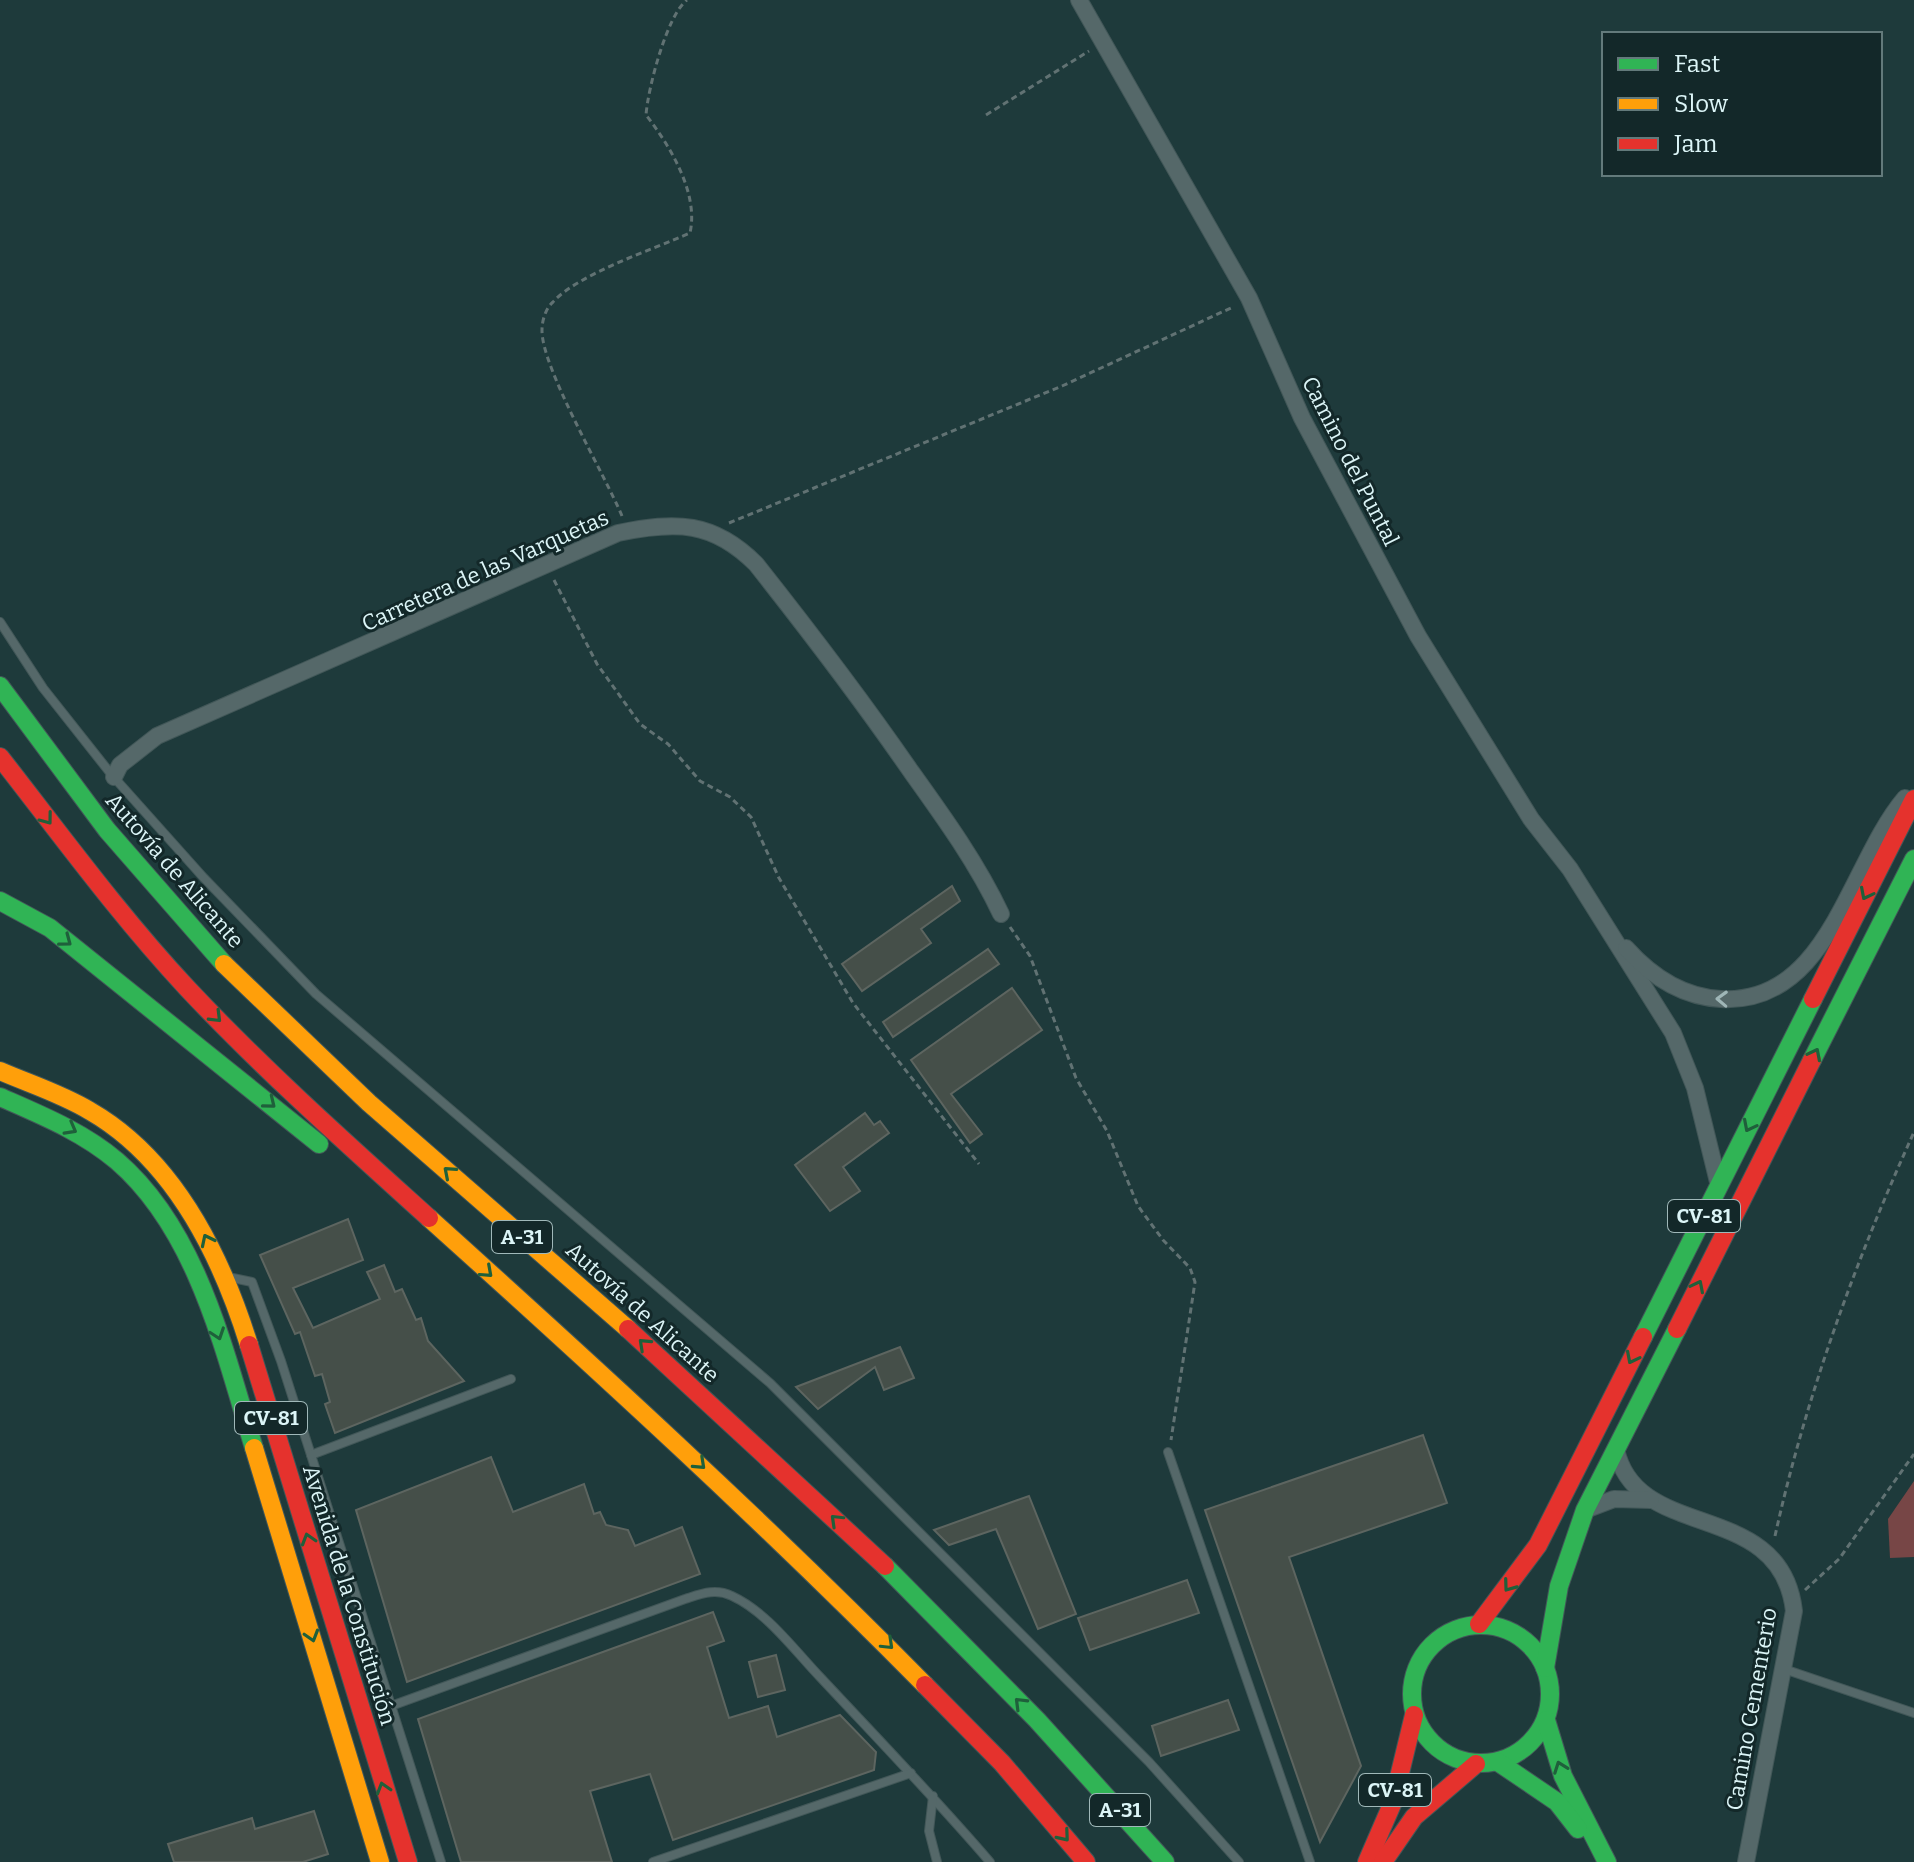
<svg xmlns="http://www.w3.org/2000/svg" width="1914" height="1862" viewBox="0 0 1914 1862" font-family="Bitter,serif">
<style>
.green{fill:#774646}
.building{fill:#454f49;stroke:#5d6560;stroke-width:2}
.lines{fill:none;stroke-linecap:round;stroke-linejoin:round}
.lane-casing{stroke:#425758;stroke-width:10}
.street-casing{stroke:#425758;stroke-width:18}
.fast-casing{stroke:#425758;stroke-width:20}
.slow-casing{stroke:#425758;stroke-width:20}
.jam-casing{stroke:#425758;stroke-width:20}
.path{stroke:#617273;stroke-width:3;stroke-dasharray:6 4;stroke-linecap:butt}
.lane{stroke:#556869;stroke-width:8}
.street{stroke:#556869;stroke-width:16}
.fast{stroke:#30b455;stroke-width:18}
.slow{stroke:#ff9f0a;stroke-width:18}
.jam{stroke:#e5322d;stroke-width:18}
.oneway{stroke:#1f603b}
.oneway2{stroke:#9fb6b7}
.labels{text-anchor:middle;stroke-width:6;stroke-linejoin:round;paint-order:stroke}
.shield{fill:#132829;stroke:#a0b8b9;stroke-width:2}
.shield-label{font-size:20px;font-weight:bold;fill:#dcf5f7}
.street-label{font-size:22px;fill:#dcf5f7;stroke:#132829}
</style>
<rect width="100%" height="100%" fill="#1e3a3b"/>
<!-- green -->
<polygon class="green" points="1914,1481 1914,1557 1890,1558 1888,1519"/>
<!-- building -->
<g class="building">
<polygon points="952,886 960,901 921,929 931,943 862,991 842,964"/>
<polygon points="988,949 999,964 893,1037 883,1022"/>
<polygon points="1012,988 1042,1030 951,1094 982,1134 970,1143 911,1060"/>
<polygon points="865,1113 874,1125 880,1121 889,1133 843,1167 860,1191 830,1211 795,1165"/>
<polygon points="348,1219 363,1260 293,1288 313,1328 380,1299 367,1272 384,1265 395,1292 402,1289 416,1320 421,1318 428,1341 464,1381 335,1433 325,1404 330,1402 322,1374 315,1376 300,1332 295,1334 260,1255"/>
<polygon points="900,1347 914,1378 884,1390 875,1367 818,1409 796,1387"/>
<polygon points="1423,1435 1447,1503 1289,1557 1361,1766 1320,1842 1205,1510"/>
<polygon points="491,1457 513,1512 584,1484 594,1514 600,1512 606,1525 628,1530 635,1546 682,1527 700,1574 407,1682 356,1510"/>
<polygon points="1029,1496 1076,1614 1038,1629 996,1529 949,1545 934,1530"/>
<polygon points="1187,1580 1199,1613 1090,1650 1078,1618"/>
<polygon points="713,1612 724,1641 707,1647 729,1718 768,1706 777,1737 840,1715 876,1752 874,1770 673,1840 650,1774 590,1791 612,1862 461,1862 418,1719"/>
<polygon points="776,1655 785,1690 758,1697 749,1662"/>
<polygon points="1228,1700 1239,1730 1161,1756 1152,1726"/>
<polygon points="314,1811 328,1854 303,1862 174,1862 168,1844 252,1818 255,1829"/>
</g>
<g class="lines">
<defs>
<g id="lane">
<polyline points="0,622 43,688 111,774 203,877 316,994 770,1383 1149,1762 1239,1862"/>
<polyline points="228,1277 252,1282 281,1361 441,1862"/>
<polyline points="1168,1452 1310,1862"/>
<polyline points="311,1455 511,1379"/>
<polyline points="1784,1669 1914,1713"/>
<path d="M391,1706L685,1599C701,1594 715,1588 732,1596C767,1612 795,1651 821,1678C878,1739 936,1799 990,1862"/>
<polyline points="933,1796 929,1831 937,1862"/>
<polyline points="653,1862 911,1773"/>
</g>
<g id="street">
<polyline points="1079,0 1249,298 1302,418 1418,636 1531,819 1570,869 1673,1033 1695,1088 1719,1186"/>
<path d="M114,777L120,765L157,736L618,533C676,521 713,521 756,564C809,631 861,699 910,770C943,816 977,863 1001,914"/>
<path d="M1626,948C1651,976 1682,997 1721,999C1829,1005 1849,864 1905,798"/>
<path d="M1616,1449C1636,1544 1781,1497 1794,1611L1746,1862"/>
<polyline points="1585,1510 1614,1499 1651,1500"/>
</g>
<g id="fast">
<polyline points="0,686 107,830 224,964"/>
<polyline points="0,901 50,928 319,1144"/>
<polyline points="1812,1060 1914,859"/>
<path d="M0,1097C41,1115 83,1132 117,1161C198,1231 224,1351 254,1448"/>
<polyline points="1643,1337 1813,999"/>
<polyline points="885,1566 1037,1720 1165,1862"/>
<circle cx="1481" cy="1694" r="69"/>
<polyline points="1545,1668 1559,1586 1585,1510 1677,1329"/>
<polyline points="1546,1720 1563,1776 1607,1862"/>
<polyline points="1498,1762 1557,1802 1578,1829"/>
</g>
<g id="slow">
<polyline points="224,964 369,1103 628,1329"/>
<path d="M0,1071C30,1084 62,1094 90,1111C175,1160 221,1255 249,1345"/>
<path d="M429,1218C598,1370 765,1523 925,1685"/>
<polyline points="254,1448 380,1862"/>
</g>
<g id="jam">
<path d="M0,757C61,835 119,915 187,988C263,1069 346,1143 429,1218"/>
<polyline points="1813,999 1914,799"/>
<polyline points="628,1329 885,1566"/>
<polyline points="1677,1329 1812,1060"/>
<polyline points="249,1345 408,1862"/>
<polyline points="1479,1624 1538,1545 1643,1337"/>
<polyline points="925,1685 1002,1763 1086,1862"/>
<polyline points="1367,1862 1393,1802 1414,1715"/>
<polyline points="1383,1862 1414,1817 1476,1764"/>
</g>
</defs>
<!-- lane casing -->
<use href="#lane" class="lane-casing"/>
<!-- street casing -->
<use href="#street" class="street-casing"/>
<!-- fast casing -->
<use href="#fast" class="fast-casing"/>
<!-- slow casing -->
<use href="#slow" class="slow-casing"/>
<!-- jam casing -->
<use href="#jam" class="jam-casing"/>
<!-- path -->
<g class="path">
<polyline points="986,115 1089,51"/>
<path d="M622,516C605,475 541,367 542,330C542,320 546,308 553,302C578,274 654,249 690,233C699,193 670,146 646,115C648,88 667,15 687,0"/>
<polyline points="729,523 1062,386 1233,307"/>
<polyline points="554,580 597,664 640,724 668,744 700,781 730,797 751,817 779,878 853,1003 979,1164"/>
<polyline points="1010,927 1030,956 1076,1078 1107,1131 1138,1206 1163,1240 1190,1268 1195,1282 1171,1440"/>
<path d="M1775,1536C1806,1396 1855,1262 1914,1132"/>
<polyline points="1805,1590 1839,1559 1914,1454"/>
</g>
<!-- lane -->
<use href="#lane" class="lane"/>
<!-- street -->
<use href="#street" class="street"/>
<!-- fast -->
<use href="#fast" class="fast"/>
<!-- slow -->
<use href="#slow" class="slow"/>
<!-- jam -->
<use href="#jam" class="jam"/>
</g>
<!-- one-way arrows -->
<defs><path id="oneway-chevron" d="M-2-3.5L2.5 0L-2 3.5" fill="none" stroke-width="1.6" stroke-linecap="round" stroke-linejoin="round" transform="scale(2)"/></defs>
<g class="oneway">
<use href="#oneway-chevron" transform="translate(47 819) rotate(53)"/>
<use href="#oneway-chevron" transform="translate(1866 894) rotate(117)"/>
<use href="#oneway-chevron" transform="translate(66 941) rotate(37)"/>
<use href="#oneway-chevron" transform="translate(216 1017) rotate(45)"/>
<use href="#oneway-chevron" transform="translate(1815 1054) rotate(-63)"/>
<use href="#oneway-chevron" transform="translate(270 1103) rotate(39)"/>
<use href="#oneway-chevron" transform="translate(1749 1126) rotate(117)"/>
<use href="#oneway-chevron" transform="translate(71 1129) rotate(29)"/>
<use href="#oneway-chevron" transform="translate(449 1172) rotate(-139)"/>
<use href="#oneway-chevron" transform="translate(207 1240) rotate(-116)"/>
<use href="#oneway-chevron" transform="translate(487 1272) rotate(42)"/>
<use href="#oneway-chevron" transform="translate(1698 1286) rotate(-63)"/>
<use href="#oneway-chevron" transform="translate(218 1334) rotate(71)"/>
<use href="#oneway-chevron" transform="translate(644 1344) rotate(-137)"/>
<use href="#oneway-chevron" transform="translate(1632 1358) rotate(117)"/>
<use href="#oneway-chevron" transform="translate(700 1464) rotate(43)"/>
<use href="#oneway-chevron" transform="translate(836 1520) rotate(-136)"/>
<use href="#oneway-chevron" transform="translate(308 1539) rotate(-107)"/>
<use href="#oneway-chevron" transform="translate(1509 1586) rotate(126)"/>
<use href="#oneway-chevron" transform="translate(312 1636) rotate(73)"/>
<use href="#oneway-chevron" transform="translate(888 1644) rotate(44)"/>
<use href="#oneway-chevron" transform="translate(1020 1703) rotate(-135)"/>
<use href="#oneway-chevron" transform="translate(1560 1767) rotate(-110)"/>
<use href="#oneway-chevron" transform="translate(383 1788) rotate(-107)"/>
<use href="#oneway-chevron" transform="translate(1064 1836) rotate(50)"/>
</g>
<use class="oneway2" href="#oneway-chevron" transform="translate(1722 999) rotate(-178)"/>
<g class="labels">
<!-- shield labels -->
<g class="shield">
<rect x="1668" y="1200" width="72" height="32" rx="6"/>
<rect x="492" y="1221" width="60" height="32" rx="6"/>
<rect x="235" y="1402" width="72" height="32" rx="6"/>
<rect x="1359" y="1774" width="72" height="32" rx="6"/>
<rect x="1090" y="1794" width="60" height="32" rx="6"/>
</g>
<g class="shield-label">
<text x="1704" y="1223">CV-81</text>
<text x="522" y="1244">A-31</text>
<text x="271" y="1425">CV-81</text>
<text x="1395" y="1797">CV-81</text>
<text x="1120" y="1817">A-31</text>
</g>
<!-- street labels -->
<g class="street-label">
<text transform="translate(1351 461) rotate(63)" y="8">Camino del Puntal</text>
<text transform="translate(485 570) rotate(-24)" y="8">Carretera de las Varquetas</text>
<text transform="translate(175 870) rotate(49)" y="8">Autovía de Alicante</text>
<text transform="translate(643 1312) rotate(42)" y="8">Autovía de Alicante</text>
<text transform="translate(350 1595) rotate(73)" y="8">Avenida de la Constitución</text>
<text transform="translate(1751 1709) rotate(-80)" y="8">Camino Cementerio</text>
</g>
</g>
<!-- legend -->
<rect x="1602" y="32" width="280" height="144" fill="#132829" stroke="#637a7b" stroke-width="2"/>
<rect x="1618" y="58" width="40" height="12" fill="#30b455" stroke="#637a7b" stroke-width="2"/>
<text x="1674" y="72" font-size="24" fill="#dcf5f7">Fast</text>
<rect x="1618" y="98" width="40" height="12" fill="#ff9f0a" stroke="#637a7b" stroke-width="2"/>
<text x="1674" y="112" font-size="24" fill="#dcf5f7">Slow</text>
<rect x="1618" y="138" width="40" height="12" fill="#e5322d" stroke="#637a7b" stroke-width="2"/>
<text x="1674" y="152" font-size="24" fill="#dcf5f7">Jam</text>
</svg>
